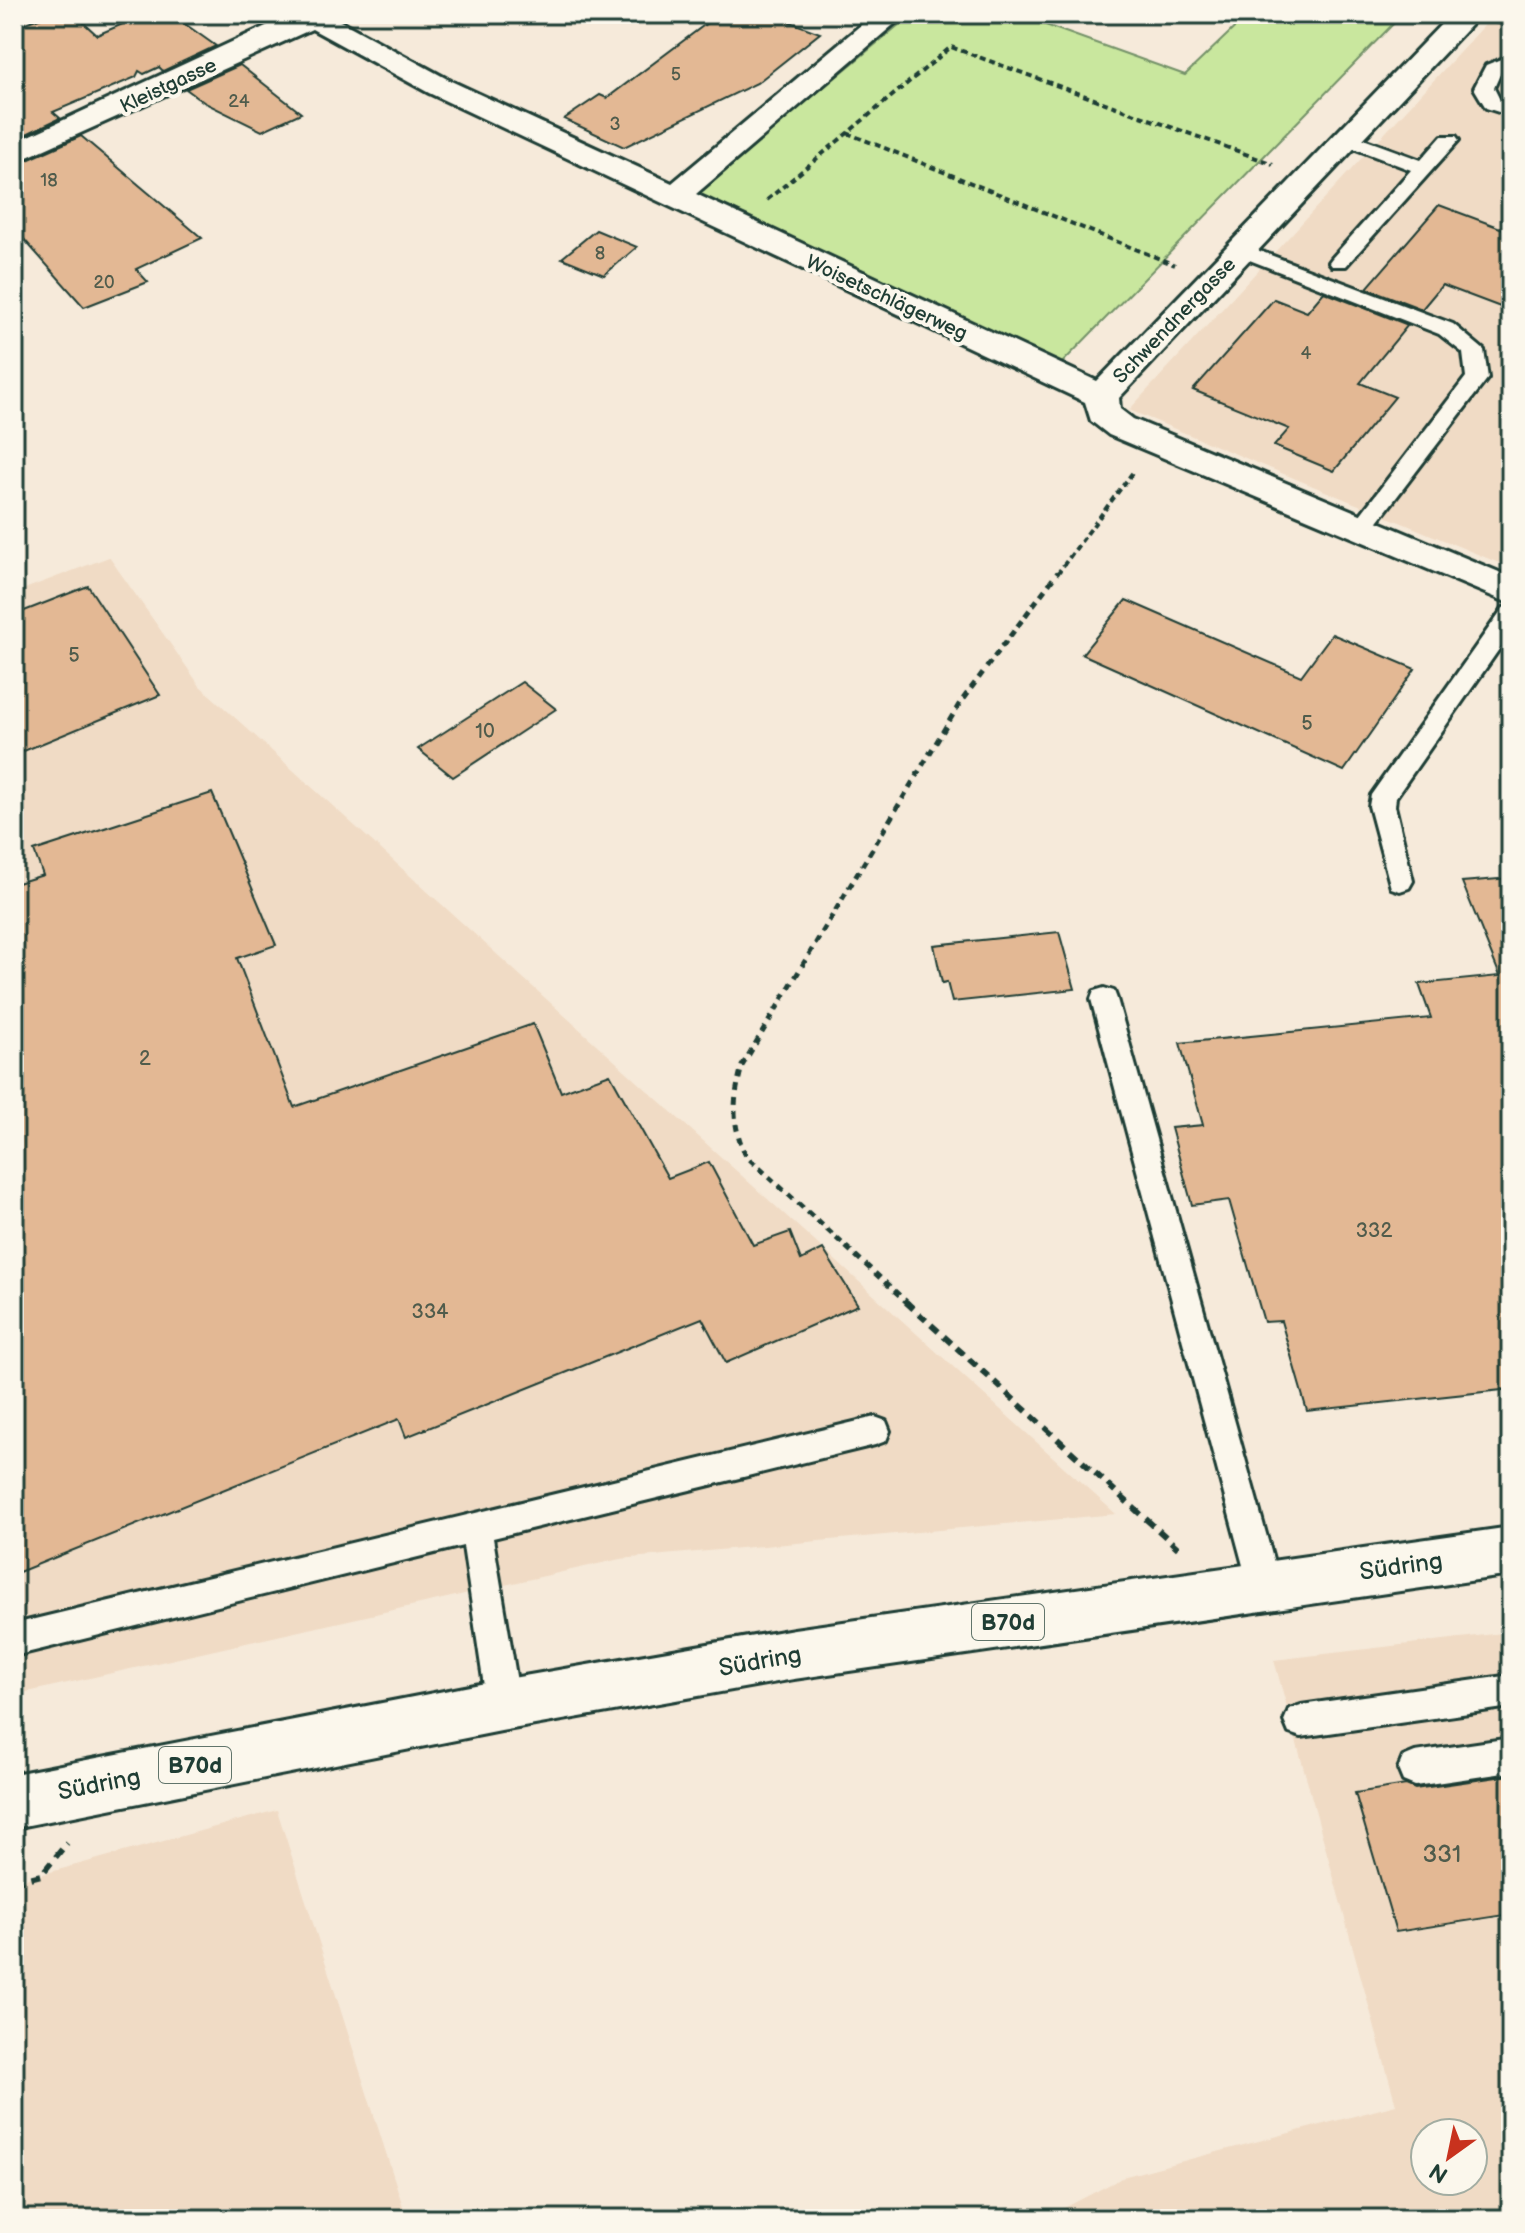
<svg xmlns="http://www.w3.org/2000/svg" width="1525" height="2233" viewBox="0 0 1525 2233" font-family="'Balsamiq Sans',sans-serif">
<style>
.built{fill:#f0dbc5;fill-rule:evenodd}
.green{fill:#c9e79e;stroke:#749269;stroke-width:2}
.building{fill:#e3b894;stroke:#1f3d34;stroke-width:2}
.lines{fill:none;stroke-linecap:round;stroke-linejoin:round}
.service-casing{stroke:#1f3d34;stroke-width:6}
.minor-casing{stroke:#1f3d34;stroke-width:6}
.primary-casing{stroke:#1f3d34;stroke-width:6}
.path-far2{stroke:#1f3d34;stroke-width:4;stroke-dasharray:6 4;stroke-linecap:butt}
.path-far1{stroke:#1f3d34;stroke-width:5;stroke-dasharray:7 6;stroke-linecap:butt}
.path{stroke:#1f3d34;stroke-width:6;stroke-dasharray:10 7;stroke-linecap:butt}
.service{fill:#fbf7ec;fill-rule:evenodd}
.minor{fill:#fbf7ec;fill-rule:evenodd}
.primary{fill:#fbf7ec;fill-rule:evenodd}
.labels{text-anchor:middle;stroke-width:8;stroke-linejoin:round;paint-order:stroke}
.far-number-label{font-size:18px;fill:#505c4c}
.far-street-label{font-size:20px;fill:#1f3d34;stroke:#fbf7ec}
.number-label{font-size:20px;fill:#505c4c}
.shield{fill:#fbf7ec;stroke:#61756b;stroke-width:2}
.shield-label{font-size:22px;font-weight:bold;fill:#1f3d34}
.street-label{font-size:24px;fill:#1f3d34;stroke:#fbf7ec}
.near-number-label{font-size:24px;fill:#505c4c}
</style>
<rect width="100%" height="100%" fill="#f6eada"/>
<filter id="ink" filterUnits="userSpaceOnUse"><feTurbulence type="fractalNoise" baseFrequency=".0125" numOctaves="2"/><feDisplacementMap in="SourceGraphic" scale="16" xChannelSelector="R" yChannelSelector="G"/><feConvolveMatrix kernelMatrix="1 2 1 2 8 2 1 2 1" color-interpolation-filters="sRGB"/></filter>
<g filter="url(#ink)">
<!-- built -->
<g class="built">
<polygon points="1495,14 1511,14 1511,568 1129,410"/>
<polygon points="109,557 200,686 1116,1514 620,1559 14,1695 14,593"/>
<path d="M1511,1632V2219H1043L1126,2176L1396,2105L1274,1660ZM1425,2133H1473V2181H1425Z"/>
<polygon points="277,1810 407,2219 14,2219 14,1882"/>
</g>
<!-- green -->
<polygon class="green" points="912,14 1015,14 1185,75 1249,14 1377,14 1397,20 1059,366 694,195"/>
<!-- building -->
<g class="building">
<polygon points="50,14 74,14 97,35 146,14 171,14 216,46 163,71 159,67 144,74 139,71 136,77 53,112 60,118 14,140 14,27"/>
<polygon points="719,14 769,14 820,33 757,83 624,147 564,119 600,95 607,98"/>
<polygon points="240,65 301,113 262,131 205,103 186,89"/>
<polygon points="81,136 202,238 136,269 148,282 84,307 14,228 14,166"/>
<polygon points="1439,205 1511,232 1511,311 1442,285 1422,309 1367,288"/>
<polygon points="596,230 637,247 604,275 562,258"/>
<polygon points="1324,292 1408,325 1360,383 1395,397 1334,471 1274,446 1289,429 1193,390 1274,299 1307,312"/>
<polygon points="88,586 160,695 14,755 14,615"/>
<polygon points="1126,600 1301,676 1332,634 1415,669 1344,771 1082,654"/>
<polygon points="522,682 556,709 453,777 418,749"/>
<polygon points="212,793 276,945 237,958 294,1107 533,1024 561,1092 610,1074 668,1178 709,1162 753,1245 790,1232 801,1260 823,1249 858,1305 726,1363 702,1318 406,1437 399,1419 14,1574 14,884 43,875 34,851"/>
<polygon points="1511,878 1511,1389 1307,1411 1281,1321 1264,1322 1229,1200 1192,1205 1171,1128 1203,1125 1180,1043 1431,1018 1419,984 1500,976 1462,882"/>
<polygon points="1059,932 1075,989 952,1002 947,982 942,983 934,945"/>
<polygon points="1511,1775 1511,1914 1396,1932 1355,1793 1406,1785 1415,1789"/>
</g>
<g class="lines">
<defs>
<g id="service">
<polygon points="1511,55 1511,68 1501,72 1494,88 1500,100 1511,104 1511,116 1486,108 1474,88 1486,65"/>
<polygon points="1347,133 1421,160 1442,136 1456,136 1459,140 1346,266 1332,266 1329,262 1332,258 1411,170 1340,143 1337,139"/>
<polygon points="1241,244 1453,324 1484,350 1488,378 1369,533 1361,536 1350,528 1466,377 1463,353 1439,334 1234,254 1231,250 1234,246"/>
<polygon points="1511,606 1511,632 1396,797 1395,806 1413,881 1409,888 1400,891 1391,888 1369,806 1371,795 1503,608"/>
<polygon points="1104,988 1114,991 1117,999 1280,1584 1275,1595 1264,1599 1253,1595 1248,1584 1091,999 1094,991"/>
<polygon points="875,1417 886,1421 890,1431 886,1441 875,1445 493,1538 521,1706 516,1718 504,1722 492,1718 487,1706 463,1546 14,1656 14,1624"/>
<polygon points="1511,1675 1511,1707 1301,1737 1289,1733 1284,1721 1289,1709 1301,1705"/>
<polygon points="1511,1738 1511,1772 1415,1786 1403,1781 1398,1769 1403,1757 1415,1752"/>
</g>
<g id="minor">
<polygon points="292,14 335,14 333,17 451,81 672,183 874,14 906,14 696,194 1097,381 1451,14 1481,14 1119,398 1120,409 1133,419 1511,577 1511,604 1109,435 1091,421 1085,402 429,93 312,29 14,163 14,143"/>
<polygon points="1489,14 1511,14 1511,26 1493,20"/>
</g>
<polygon id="primary" points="1511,1527 1511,1575 794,1679 501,1731 14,1828 14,1774 501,1680 794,1629"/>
</defs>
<!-- service casing -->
<use href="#service" class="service-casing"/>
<!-- minor casing -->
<use href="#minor" class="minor-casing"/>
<!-- primary casing -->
<use href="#primary" class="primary-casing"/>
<!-- path-far2 -->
<g class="path-far2">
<polyline points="847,133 1175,265"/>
<polyline points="767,200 951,47 1273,164"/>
<polyline points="1057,574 1133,472"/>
</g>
<!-- path-far1 -->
<path class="path-far1" d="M909,1304L746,1156C731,1124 733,1100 742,1066L960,703L1058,572"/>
<!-- path -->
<g class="path">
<polyline points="906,1302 1178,1548"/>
<polyline points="14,1882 41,1875 67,1843"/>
</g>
<!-- service -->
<use href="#service" class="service"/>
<!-- minor -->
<use href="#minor" class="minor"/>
<!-- primary -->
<use href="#primary" class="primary"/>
</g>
</g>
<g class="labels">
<!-- far-number labels -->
<g class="far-number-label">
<text x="676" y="80">5</text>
<text x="239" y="107">24</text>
<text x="615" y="130">3</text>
<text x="49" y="186">18</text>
<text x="600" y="259">8</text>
<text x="104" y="288">20</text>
<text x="1306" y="359">4</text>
</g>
<!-- far-street labels -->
<g class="far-street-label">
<text transform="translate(168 85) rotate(-25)" y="7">Kleistgasse</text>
<text transform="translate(887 297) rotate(25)" y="7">Woisetschlägerweg</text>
<text transform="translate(1174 320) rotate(-46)" y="7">Schwendnergasse</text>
</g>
<!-- number labels -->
<g class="number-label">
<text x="74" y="662">5</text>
<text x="1307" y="730">5</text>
<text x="485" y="738">10</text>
<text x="145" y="1065">2</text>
<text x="1374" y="1237">332</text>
<text x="430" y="1318">334</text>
</g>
<!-- shield labels -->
<g class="shield">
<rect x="972" y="1604" width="72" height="36" rx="6"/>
<rect x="159" y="1747" width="72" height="36" rx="6"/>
</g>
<g class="shield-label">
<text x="1008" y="1630">B70d</text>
<text x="195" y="1773">B70d</text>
</g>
<!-- street labels -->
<g class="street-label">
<text transform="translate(1401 1566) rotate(-8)" y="8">Südring</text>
<text transform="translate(760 1661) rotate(-10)" y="8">Südring</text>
<text transform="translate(99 1784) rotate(-11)" y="8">Südring</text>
</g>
<!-- near-number labels -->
<g class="near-number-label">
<text x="1442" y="1862">331</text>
</g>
</g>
<!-- margin -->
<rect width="1525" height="2233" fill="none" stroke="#fbf7ec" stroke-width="48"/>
<rect x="24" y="24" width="1477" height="2185" fill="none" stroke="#1f3d34" stroke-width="3" filter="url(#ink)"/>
<!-- north arrow -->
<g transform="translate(1449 2157) rotate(213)"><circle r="38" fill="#fbf7ec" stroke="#a3ada2" stroke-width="2"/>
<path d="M0-6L14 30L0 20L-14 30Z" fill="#c8321e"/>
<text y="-12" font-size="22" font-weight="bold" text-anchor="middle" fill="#1f3d34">N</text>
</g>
</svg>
